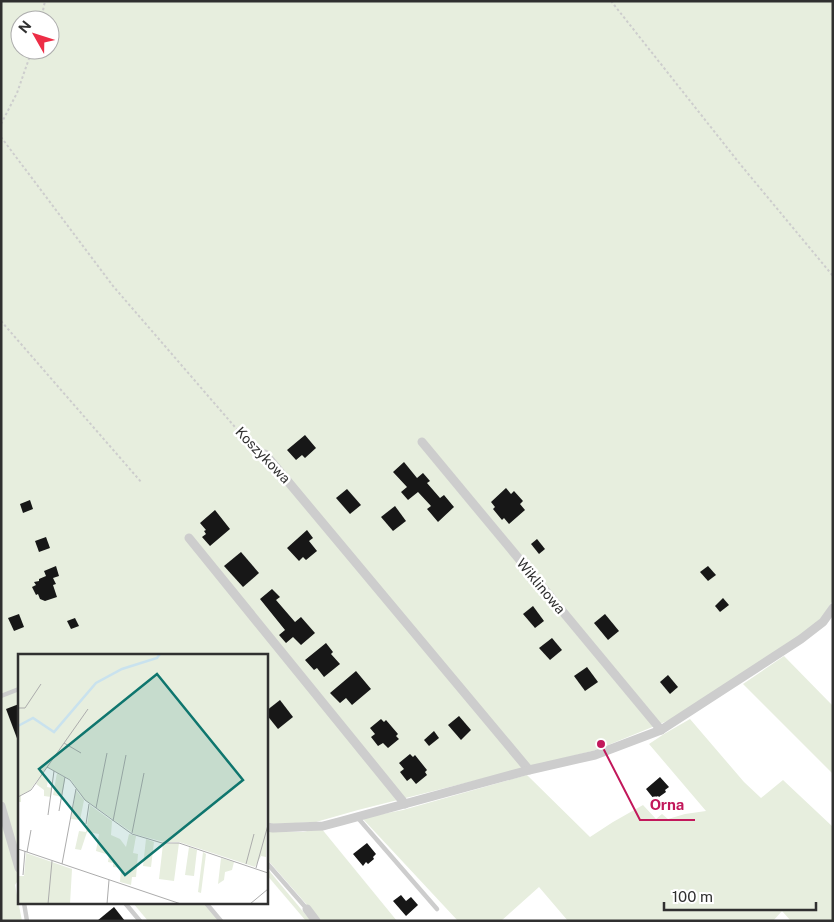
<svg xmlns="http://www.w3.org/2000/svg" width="834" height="922" viewBox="0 0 834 922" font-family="'Public Sans',sans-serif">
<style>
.green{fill:#e7eede;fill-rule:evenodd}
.building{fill:#171717}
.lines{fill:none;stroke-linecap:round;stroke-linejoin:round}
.path{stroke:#cdcdcd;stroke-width:2;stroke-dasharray:2.5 2.5;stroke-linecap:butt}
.lane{stroke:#cdcdcd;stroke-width:4.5}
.street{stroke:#cdcdcd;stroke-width:9}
.labels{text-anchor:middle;stroke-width:5;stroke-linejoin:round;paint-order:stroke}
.street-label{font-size:14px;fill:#303030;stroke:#fff}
.inset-river{fill:none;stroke:#c9e2ee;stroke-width:2.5}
.inset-road{fill:none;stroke:#acacac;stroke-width:1}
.view{fill:#0f766e;fill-opacity:0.15;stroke:#0f766e;stroke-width:2.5}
.inset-edge{fill:none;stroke:#303030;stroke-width:2.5}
.leader{fill:none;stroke:#c2185b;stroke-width:2}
.callout-dot{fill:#c2185b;stroke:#fff;stroke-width:2}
.callout-label{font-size:15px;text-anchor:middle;font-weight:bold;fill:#c2185b;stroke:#fff;stroke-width:5;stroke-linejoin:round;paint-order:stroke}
</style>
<rect width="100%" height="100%" fill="#fff"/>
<!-- green -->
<g class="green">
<path d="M1,1H833V600L825,613L817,623L796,638L672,719L596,750L358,810L316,822L274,824L266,823V656H19V879L15,885L22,921H1ZM20,20H50V50H20Z"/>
<polygon points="784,656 833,706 833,774 743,684"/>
<polygon points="690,719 744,782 761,798 783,780 833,827 833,921 791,921 782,911 773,921 675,921 674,920 672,921 568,921 539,887 501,921 458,921 362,818 403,810 527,775 590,837 613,822 643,805 656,819 662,814 668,819 685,814 706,811 649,744 664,734"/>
<polygon points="321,828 397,921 321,921 266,858 266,831 303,832"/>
<polygon points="266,867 311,921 306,921 266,874"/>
<polygon points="133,903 204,903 219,921 148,921"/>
</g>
<!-- building -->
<g class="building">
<polygon points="305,435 316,448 305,458 302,455 296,460 287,450"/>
<polygon points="404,462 417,478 423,473 430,481 427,483 440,498 444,495 454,507 438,522 427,509 431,506 418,492 408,500 401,492 407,487 393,472"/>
<polygon points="506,488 511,494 514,491 523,501 520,504 525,510 509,524 504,518 502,520 493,509 495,507 491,502"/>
<polygon points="347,489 361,505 350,514 336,498"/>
<polygon points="30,500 33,509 23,513 20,504"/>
<polygon points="395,506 406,521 393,531 381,517"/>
<polygon points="215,510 230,529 210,546 202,537 206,534 204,531 206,530 200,523"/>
<polygon points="307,530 313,538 309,541 317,551 306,560 303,557 299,561 287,548"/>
<polygon points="46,537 50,548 39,552 35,541"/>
<polygon points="537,539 545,549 539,554 531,544"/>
<polygon points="241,552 259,573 243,587 224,566"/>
<polygon points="56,566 59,576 53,578 56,584 53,585 57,597 45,601 40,599 38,594 36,595 32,587 36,585 34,582 39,581 39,579 46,576 44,571"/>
<polygon points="708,566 716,575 708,581 700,572"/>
<polygon points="272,589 280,597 276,600 295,622 301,617 315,633 301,645 293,637 286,643 279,635 285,630 260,599"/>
<polygon points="723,598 729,605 720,612 715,606"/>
<polygon points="533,606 544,621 535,628 523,614"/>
<polygon points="19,614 24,627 14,631 8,618"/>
<polygon points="605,614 619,631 608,640 594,623"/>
<polygon points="75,618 79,626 71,629 67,621"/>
<polygon points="552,638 562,650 550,660 539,648"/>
<polygon points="326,643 333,652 331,654 340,664 324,677 317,668 314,670 305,660"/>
<polygon points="587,667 598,682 585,691 574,676"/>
<polygon points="356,671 371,689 352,705 346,698 340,703 330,693"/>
<polygon points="668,675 678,687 670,694 660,682"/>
<polygon points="280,700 293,717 278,729 266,714 266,711"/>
<polygon points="19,704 19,740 18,741 6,709"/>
<polygon points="459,716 471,730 461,740 448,725"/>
<polygon points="381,719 384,722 386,720 398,734 396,736 399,739 388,748 383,743 378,746 371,737 375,734 370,728"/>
<polygon points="434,731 439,738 429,746 424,740"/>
<polygon points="410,754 413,757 415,755 427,770 425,772 427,775 416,784 411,778 407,781 400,772 404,769 399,763"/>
<polygon points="660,777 669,787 665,790 666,792 659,797 658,796 654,799 646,789"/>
<polygon points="367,843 376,854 373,857 374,859 368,864 366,862 363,866 353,854"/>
<polygon points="401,895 406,901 411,897 418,905 406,916 393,901"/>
<polygon points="114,907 125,921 97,921"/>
</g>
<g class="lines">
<!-- path -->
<g class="path">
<polyline points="611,1 740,164 833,276"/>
<polyline points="41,20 45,1"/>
<polyline points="1,124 17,93 32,50"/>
<polyline points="1,137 113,286 241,434 259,449"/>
<polyline points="1,321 142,483"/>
</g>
<!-- lane -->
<g class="lane">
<polyline points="1,696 19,689"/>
<polyline points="358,818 437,909"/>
<polyline points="266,862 307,909"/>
<polyline points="24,903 27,921"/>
<polyline points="125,903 140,921"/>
<polyline points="206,903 221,921"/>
</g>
<!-- street -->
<g class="street">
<polyline points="422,442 661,730"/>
<polyline points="265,454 529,770"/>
<polyline points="189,538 405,804"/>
<polyline points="1,806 19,868"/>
<polyline points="266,827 273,828 323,826 342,821 529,770 595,755 661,730 801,639 823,622 833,608"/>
<polyline points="307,909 316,921"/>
</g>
</g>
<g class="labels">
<!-- street labels -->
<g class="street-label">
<text transform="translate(263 455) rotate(46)" y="5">Koszykowa</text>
<text transform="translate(541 586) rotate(50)" y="5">Wiklinowa</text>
</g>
</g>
<!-- overview -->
<g transform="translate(18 654)">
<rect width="250" height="250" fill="#fff"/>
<path d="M0,0H250L248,203L243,202L237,213L161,188H146L116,180L66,145L53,126L29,113L12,136L3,141V148H0ZM39,119L47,124L44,143L35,141ZM23,120L30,125L29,133L34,134L33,143L26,142V136L18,130ZM58,136L66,146L62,166L53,165ZM72,151L94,167L93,181L102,185L108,193L111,180L118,182L115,199L120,200L118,223H114L113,231L102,228L103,214L95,213V209L90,208L91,201L78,197L81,180L69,178L63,196L57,195L61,177L68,178ZM128,185L136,188L133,213L125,212ZM161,189L156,227L141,225L145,190ZM171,193L179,196L176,222L167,221ZM185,198L188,200L183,239L180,238ZM8,199L54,215L52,250H0V222H6ZM203,204L216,208L214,216L207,218L206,226L200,230Z" fill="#e7eede"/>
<path class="inset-river" d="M0,72L15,64L36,78L78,29L104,15L139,4L142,0"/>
<path class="inset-road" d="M0,54H7L23,30M46,89L63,99M29,113L52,126L67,146L114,180L144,189H161L250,219M0,143L13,136L70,55M78,154L89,99M41,157L47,123M30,161L36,117M95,167L108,101M68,170L71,150M114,179L126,119M0,195L163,250M9,198L13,176M44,210L58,135M228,210L236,180M238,214L250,171M5,221L7,197M30,250L34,207M89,250L91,226M232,250L250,235"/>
<path class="view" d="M139,20L225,126L107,221L21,115Z"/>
<rect width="250" height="250" class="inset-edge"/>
</g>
<!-- callouts -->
<path class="leader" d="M601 744L640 820H695"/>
<circle class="callout-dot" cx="601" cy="744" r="5"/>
<g class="callout-label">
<text x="667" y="810">Orna</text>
</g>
<!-- border -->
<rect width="834" height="922" fill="none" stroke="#303030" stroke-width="5"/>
<!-- north arrow -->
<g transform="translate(35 35) rotate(309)"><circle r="24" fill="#ffffff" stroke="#acacac"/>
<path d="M0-4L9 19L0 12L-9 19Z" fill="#ed2d46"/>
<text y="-8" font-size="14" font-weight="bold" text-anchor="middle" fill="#303030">N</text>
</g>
<!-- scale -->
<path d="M664 902v8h152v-8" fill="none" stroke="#303030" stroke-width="2.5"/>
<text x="672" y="902" font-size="15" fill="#303030" stroke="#ffffff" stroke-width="4" paint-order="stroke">100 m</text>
</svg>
